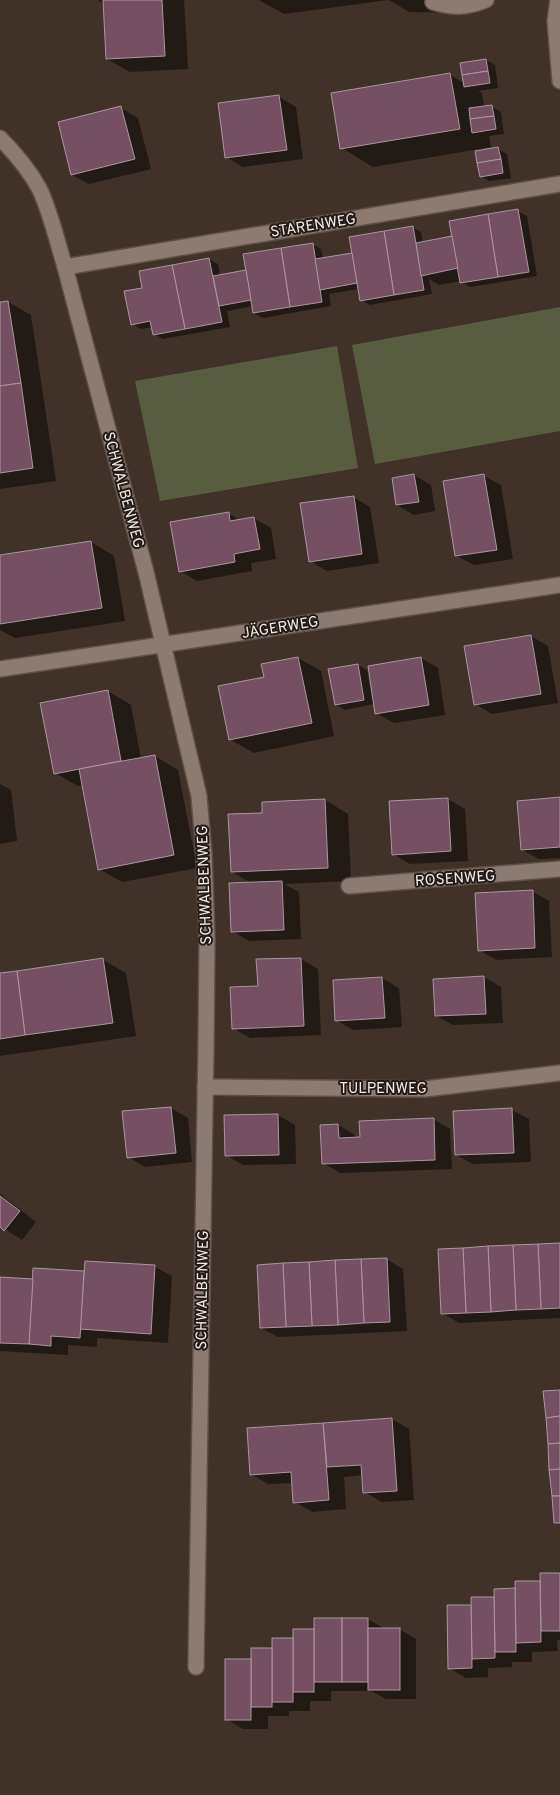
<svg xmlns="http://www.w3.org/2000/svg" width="560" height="1795" viewBox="0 0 560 1795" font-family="Overpass,sans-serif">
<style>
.green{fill:#595d40}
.shadow{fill:#0007}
.building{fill:#745062;stroke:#aa97a0}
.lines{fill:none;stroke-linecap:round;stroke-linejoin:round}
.minor-casing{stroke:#5d5048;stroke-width:18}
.minor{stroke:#8d7b72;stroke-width:15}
.labels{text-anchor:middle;stroke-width:4;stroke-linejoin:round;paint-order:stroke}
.street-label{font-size:15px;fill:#f5ebe5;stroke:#221b17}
</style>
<rect width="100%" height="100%" fill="#403129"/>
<!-- green -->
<g class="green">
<polygon points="560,307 560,431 375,464 352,345"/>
<polygon points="337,346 358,468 160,501 135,381"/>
</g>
<!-- shadow -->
<g class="shadow">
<polygon points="98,0 184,0 188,69 130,72 107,59 104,4"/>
<polygon points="259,0 388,0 284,14"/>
<polygon points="389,0 463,0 463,13 409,12"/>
<polygon points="486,60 495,65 498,88 478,91 482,93 484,107 492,107 501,112 504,134 489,136 491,147 373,167 342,148 450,75 464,83"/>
<polygon points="279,97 296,107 303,159 243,167 226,157"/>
<polygon points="121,108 138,118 151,169 89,184 72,175"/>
<polygon points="498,149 507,154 511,178 489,181 481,176"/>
<polygon points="518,211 527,216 537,276 470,287 461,282 461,281 439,285 429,279 432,294 370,305 361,300 359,289 329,294 331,306 263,318 254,313 253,306 227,311 230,327 163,339 154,334 153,327 141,329 132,324 144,289 209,259 218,264 220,276 247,270 312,244 321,249 323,259 353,254 412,227 421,232 423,243 453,237"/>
<polygon points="8,302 31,315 56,481 0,489 0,303"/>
<polygon points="414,475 431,485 435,511 414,515 397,505"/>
<polygon points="484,476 501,485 513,559 474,565 457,556"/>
<polygon points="353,497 370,507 379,563 327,571 310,561"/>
<polygon points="228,513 241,521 254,518 271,528 276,559 251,563 252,571 197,581 180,571"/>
<polygon points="91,542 114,556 125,621 15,638 0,630 0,557"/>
<polygon points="531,636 548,646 558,703 492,714 475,704 466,647"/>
<polygon points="298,658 321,671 334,736 254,753 231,740 265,678"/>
<polygon points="421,658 438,668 445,715 394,723 376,713"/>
<polygon points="358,665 367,670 373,704 345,710 336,705"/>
<polygon points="108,691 131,705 141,759 155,756 178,770 197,868 122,882 99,869 83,785 78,786 55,773"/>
<polygon points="0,784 11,790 17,841 0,844"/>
<polygon points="448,799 465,809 468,861 410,864 393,854"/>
<polygon points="560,799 560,858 539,859 522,850"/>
<polygon points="325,800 348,814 351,881 284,884 299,892 301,939 249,941 232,931 253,884 232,872 264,814"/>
<polygon points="532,891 549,901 552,957 496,960 479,950"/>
<polygon points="301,959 318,969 321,1035 250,1038 233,1028 259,987"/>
<polygon points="103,960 126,973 136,1036 0,1056 0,974"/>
<polygon points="484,977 501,987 503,1023 453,1025 436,1016"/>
<polygon points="382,978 399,988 402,1027 353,1030 336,1020 334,981"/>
<polygon points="171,1108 188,1118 192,1162 145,1167 128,1157"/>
<polygon points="512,1110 529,1119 531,1162 473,1164 456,1155"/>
<polygon points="278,1115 295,1125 296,1164 243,1165 226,1155"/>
<polygon points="433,1119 450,1129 452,1169 340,1173 323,1163 338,1125 355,1135 355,1138"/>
<polygon points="0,1194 36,1222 22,1240 0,1226"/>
<polygon points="560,1244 560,1318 459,1323 442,1313"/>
<polygon points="386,1259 403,1269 407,1331 278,1337 261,1328"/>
<polygon points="86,1262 155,1267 172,1276 168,1343 97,1338 97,1347 68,1345 68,1355 0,1351 0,1278 34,1280 34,1269 85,1273"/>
<polygon points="392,1419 409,1429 414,1500 382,1502 364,1492 363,1475 344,1477 346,1509 312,1512 295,1502 293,1483 268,1484 251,1474 248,1429"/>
<polygon points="560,1574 560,1640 557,1640 558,1651 532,1652 532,1662 512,1662 512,1667 488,1668 488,1677 466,1678 449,1668 448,1606 473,1606 472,1598 495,1598 495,1590 516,1590 516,1583 542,1583"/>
<polygon points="368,1619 385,1629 399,1629 416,1639 416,1699 386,1699 371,1691 331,1691 331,1701 310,1701 310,1711 289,1711 289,1716 268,1716 268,1729 243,1729 226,1719 252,1660 315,1630"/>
</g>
<!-- building -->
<g class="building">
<polygon points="103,0 162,0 165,56 106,59"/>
<polygon points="486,59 488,71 462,75 460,63"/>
<polygon points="488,71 490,83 464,87 462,75"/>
<polygon points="450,73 460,129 340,149 331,93"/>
<polygon points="279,95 287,150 225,158 218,103"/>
<polygon points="492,105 494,116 470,119 469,108"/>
<polygon points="121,106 135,159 71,175 58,122"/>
<polygon points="494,116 496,129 472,133 470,119"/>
<polygon points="498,147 501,159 477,163 475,151"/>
<polygon points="501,159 503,173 480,177 477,163"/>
<polygon points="518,209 529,272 498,277 488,214"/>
<polygon points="488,214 498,277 460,283 449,221"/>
<polygon points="413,226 424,290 394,295 384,231"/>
<polygon points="384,231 394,295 360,301 349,237"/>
<polygon points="452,236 458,268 421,276 416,243"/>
<polygon points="313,243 322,302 290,307 281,248"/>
<polygon points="281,248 290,307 253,313 243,254"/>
<polygon points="352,253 357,283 320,290 315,259"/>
<polygon points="209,258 222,322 185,329 172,265"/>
<polygon points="172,265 185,329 153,335 150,321 131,325 124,291 142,288 139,271"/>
<polygon points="246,270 251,300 219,306 213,276"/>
<polygon points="8,301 21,383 0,386 0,302"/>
<polygon points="21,383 33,468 0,473 0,386"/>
<polygon points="414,474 419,502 396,505 392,478"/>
<polygon points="484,474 497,550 455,556 443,481"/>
<polygon points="354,496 362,554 309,562 300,503"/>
<polygon points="229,512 230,521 254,517 260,549 234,554 235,562 179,572 170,522"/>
<polygon points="91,541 102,608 0,624 0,555"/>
<polygon points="531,635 541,694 474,705 464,646"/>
<polygon points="298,657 312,723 229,740 218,686 264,677 261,664"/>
<polygon points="421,657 429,705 375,714 368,666"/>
<polygon points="358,664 364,700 335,705 328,669"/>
<polygon points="108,690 121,761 54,774 40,703"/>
<polygon points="155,755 174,855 98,870 79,769"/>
<polygon points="560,797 560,847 521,850 517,801"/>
<polygon points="448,798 451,851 392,855 389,801"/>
<polygon points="325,799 328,868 231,872 228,814 262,813 262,802"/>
<polygon points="282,881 284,930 231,932 229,883"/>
<polygon points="533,890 535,948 478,951 475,893"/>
<polygon points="103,958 113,1023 25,1035 17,971"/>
<polygon points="301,958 304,1026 232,1029 230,987 258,986 256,959"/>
<polygon points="17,971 25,1035 0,1039 0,973"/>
<polygon points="484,976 486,1014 435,1016 433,979"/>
<polygon points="382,977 385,1018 335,1021 333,980"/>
<polygon points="171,1107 176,1153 127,1158 122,1111"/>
<polygon points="512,1108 514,1153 455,1155 453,1111"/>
<polygon points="278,1114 279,1155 225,1156 224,1115"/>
<polygon points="434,1118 435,1160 322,1164 320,1125 338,1124 339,1138 360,1137 359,1121"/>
<polygon points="0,1196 20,1211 4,1231 0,1227"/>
<polygon points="560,1243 560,1308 541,1309 538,1244"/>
<polygon points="538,1244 541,1309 516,1310 513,1245"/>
<polygon points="513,1245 516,1310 491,1312 488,1246"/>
<polygon points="488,1246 491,1312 466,1313 463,1248"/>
<polygon points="463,1248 466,1313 441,1314 438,1249"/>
<polygon points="387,1258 390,1322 364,1323 361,1259"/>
<polygon points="361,1259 364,1323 338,1325 335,1260"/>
<polygon points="335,1260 338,1325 312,1326 309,1262"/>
<polygon points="85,1261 155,1265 151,1334 80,1329"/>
<polygon points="309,1262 312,1326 286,1327 283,1263"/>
<polygon points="283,1263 286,1327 260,1328 257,1265"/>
<polygon points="33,1268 84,1271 80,1338 51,1336 51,1346 29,1344"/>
<polygon points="0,1277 33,1279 29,1344 0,1343"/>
<polygon points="560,1390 560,1416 546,1418 543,1391"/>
<polygon points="560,1416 560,1443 548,1444 546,1418"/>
<polygon points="392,1418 397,1491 363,1493 361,1465 327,1467 323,1423"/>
<polygon points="323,1423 329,1500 293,1503 291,1472 250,1475 247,1428"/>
<polygon points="560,1443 560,1469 549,1470 548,1444"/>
<polygon points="560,1469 560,1496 552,1496 549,1470"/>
<polygon points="552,1496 560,1496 560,1523 554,1523"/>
<polygon points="540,1573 560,1573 560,1631 541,1631"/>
<polygon points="515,1581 540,1581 541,1642 516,1643"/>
<polygon points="515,1588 516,1652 495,1652 494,1589"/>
<polygon points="471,1597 494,1597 495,1658 472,1659"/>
<polygon points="447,1605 471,1605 472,1668 448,1669"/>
<rect x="314" y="1618" width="28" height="64"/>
<rect x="342" y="1618" width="26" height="64"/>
<rect x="368" y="1628" width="32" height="62"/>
<rect x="293" y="1629" width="21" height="63"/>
<rect x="272" y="1638" width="21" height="64"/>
<rect x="251" y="1648" width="21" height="59"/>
<rect x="225" y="1659" width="26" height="61"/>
</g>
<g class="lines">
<defs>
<g id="minor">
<polyline points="558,0 555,21 560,81"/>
<path d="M433,2C454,8 466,8 486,0"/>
<path d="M0,138C15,153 30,171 40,190C51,214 57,241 65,267L146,572L199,796L204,854L207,939L206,1046L196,1667"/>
<polyline points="65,267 560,184"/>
<polyline points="0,669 560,585"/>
<polyline points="349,886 560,869"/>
<polyline points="205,1087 425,1089 560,1073"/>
</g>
</defs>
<!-- minor casing -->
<use href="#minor" class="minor-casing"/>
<!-- minor -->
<use href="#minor" class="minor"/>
</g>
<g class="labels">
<!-- street labels -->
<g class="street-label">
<text transform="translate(313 225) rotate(-9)" y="5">STARENWEG</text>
<text transform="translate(124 490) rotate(75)" y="5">SCHWALBENWEG</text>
<text transform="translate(280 627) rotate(-9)" y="5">JÄGERWEG</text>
<text transform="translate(455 878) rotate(-4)" y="5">ROSENWEG</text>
<text transform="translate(204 885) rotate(-92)" y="5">SCHWALBENWEG</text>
<text x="383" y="1093">TULPENWEG</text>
<text transform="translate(202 1290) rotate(-89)" y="5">SCHWALBENWEG</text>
</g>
</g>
</svg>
